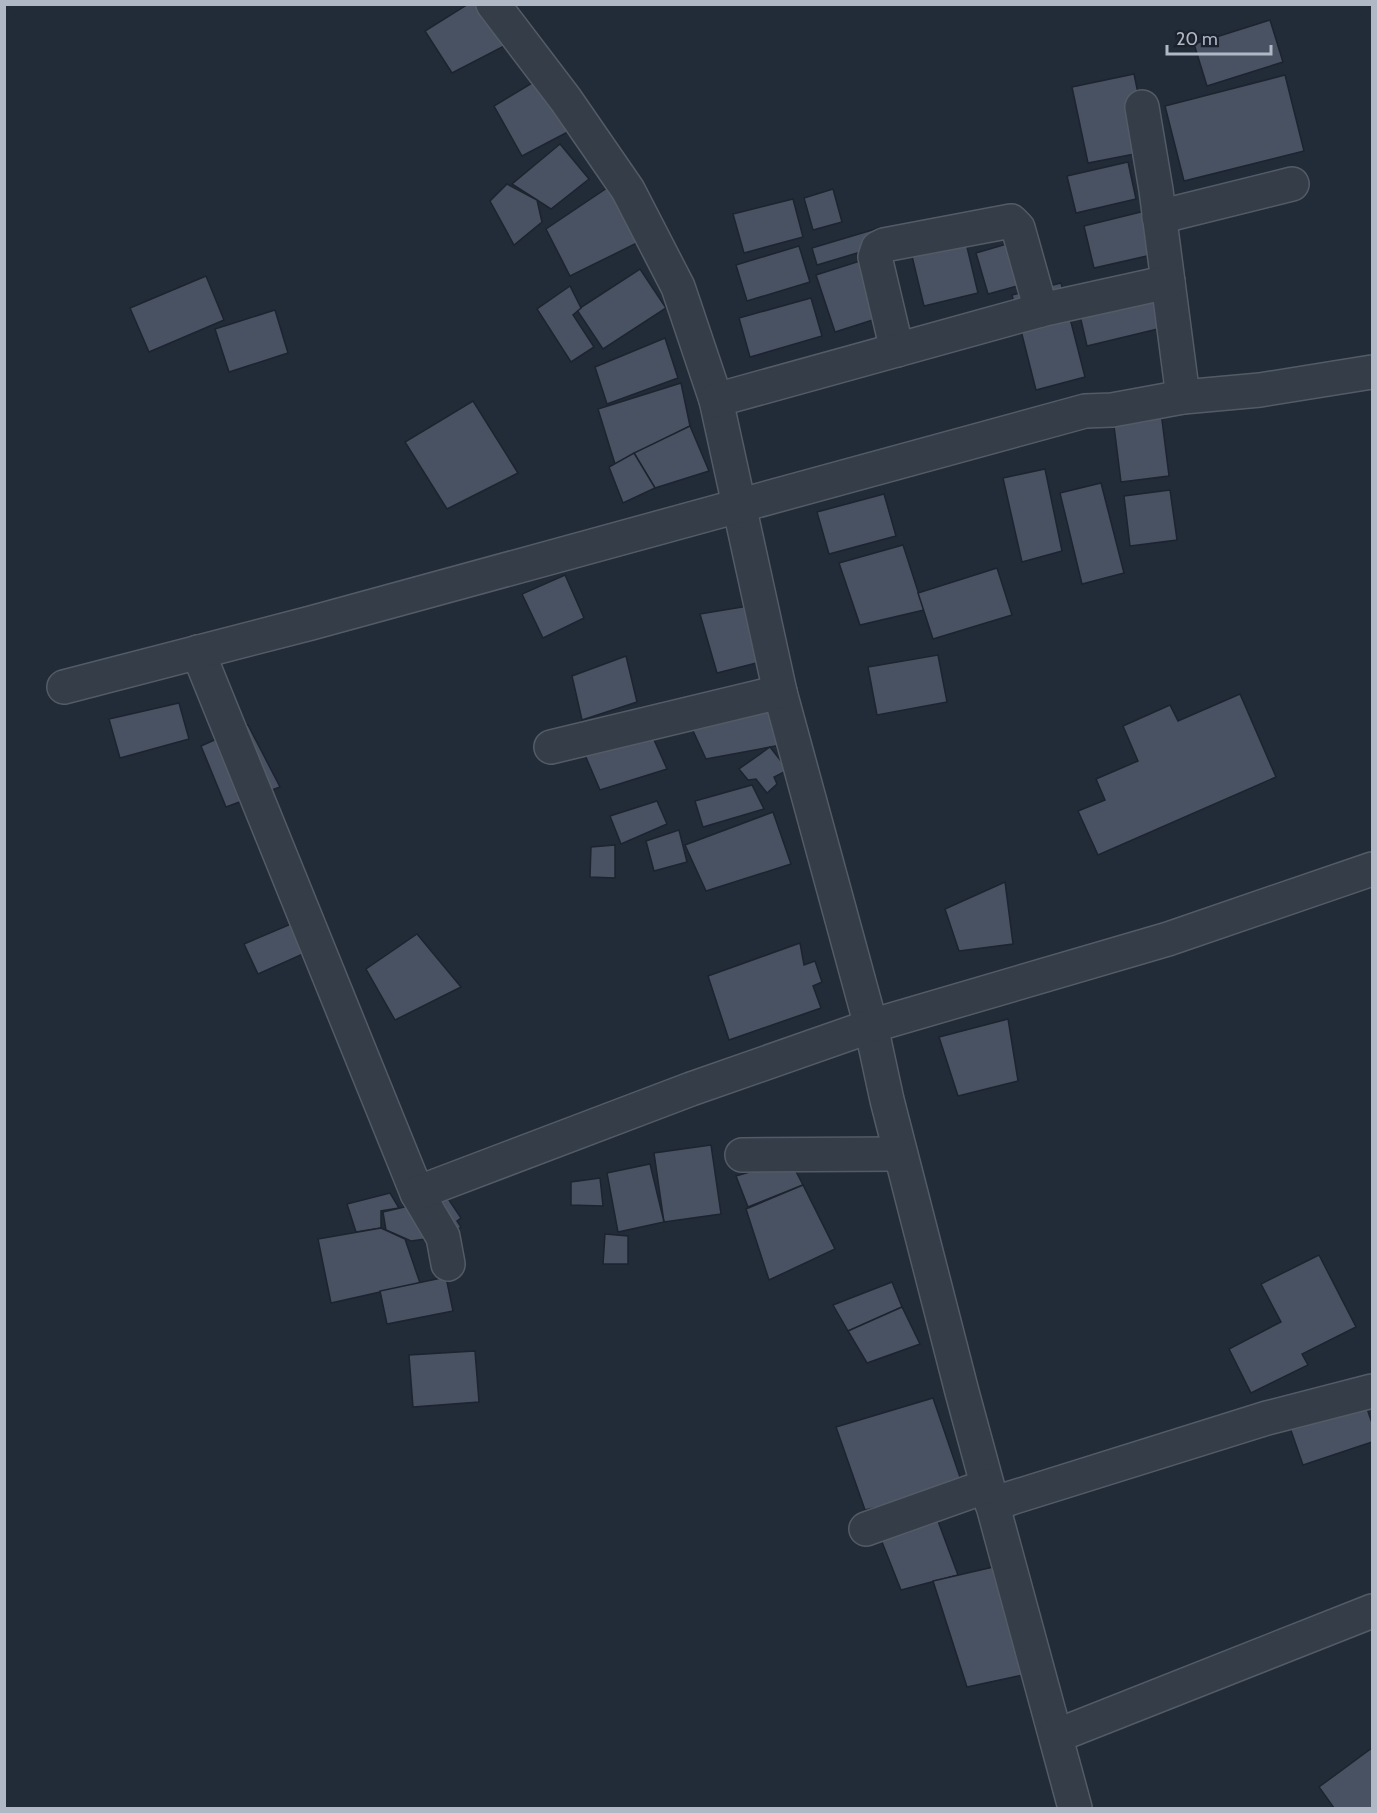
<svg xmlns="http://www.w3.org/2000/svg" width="1377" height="1813" viewBox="0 0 1377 1813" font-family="Cabin,sans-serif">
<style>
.building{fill:#485262;stroke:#1d242f;stroke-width:1.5}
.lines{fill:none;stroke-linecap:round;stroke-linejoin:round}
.street-casing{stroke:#535b66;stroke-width:36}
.street{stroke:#353d49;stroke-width:33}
</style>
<rect width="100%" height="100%" fill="#222b38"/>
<!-- building -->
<g class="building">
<polygon points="468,4 478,4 510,43 452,73 425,31"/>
<polygon points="1270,20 1283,62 1207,86 1194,44"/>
<polygon points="1134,74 1150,151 1088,163 1072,87"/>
<polygon points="1285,75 1304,151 1184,181 1165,106"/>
<polygon points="537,80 583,124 522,156 494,106"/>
<polygon points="560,144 589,179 551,209 512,184"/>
<polygon points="1128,162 1136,199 1076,213 1067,176"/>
<polygon points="507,184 537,200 542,222 514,245 490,201"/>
<polygon points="607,188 651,236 570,276 546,229"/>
<polygon points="833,189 842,222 813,230 804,198"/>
<polygon points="793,199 803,237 744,253 733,214"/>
<polygon points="1149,210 1160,253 1094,268 1084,226"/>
<polygon points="960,218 978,293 924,306 906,231"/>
<polygon points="879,228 884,245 817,265 812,248"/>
<polygon points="1031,237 1042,279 988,294 976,253"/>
<polygon points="799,246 810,282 747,301 736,265"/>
<polygon points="885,253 904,310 835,332 816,275"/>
<polygon points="640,269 666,308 603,349 577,310"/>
<polygon points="206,276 224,320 149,352 130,308"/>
<polygon points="1061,283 1085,377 1036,390 1012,295"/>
<polygon points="570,286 581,308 573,315 594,347 571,362 537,309"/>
<polygon points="1157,288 1166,327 1087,346 1078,307"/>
<polygon points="811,298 822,336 750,357 739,318"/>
<polygon points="275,310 288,353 229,372 215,329"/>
<polygon points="665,338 678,378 607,404 595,367"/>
<polygon points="681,383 690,426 615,464 598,409"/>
<polygon points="473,401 518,473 447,509 405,442"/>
<polygon points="1160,404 1169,476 1121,482 1112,410"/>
<polygon points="690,426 709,471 655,488 634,453"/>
<polygon points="634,453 655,488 623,503 609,467"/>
<polygon points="1045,469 1062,551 1022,562 1003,478"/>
<polygon points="1101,483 1124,573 1082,584 1060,493"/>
<polygon points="1170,490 1177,540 1130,546 1124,496"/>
<polygon points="884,494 896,536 829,554 817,512"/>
<polygon points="903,545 924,610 860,625 839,563"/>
<polygon points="997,568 1012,615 933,639 918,593"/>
<polygon points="565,575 584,618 543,638 522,594"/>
<polygon points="754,605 768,660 717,673 700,614"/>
<polygon points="938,655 947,702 877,715 868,667"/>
<polygon points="626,656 637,702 582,720 572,676"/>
<polygon points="1240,694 1276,777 1098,855 1078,811 1105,800 1096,779 1138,761 1123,726 1170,705 1178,721"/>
<polygon points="769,702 781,745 706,759 689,722"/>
<polygon points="179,703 189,739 120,758 109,719"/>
<polygon points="647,724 667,769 600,790 579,741"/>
<polygon points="248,725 280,787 226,807 201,746"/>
<polygon points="770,747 788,770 774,777 777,784 767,793 756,779 748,780 739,769"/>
<polygon points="752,785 764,809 703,827 695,801"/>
<polygon points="657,801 667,824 621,844 610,816"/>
<polygon points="773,812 791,864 706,891 685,845"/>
<polygon points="679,830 687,862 654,871 646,841"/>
<polygon points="615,845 615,878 590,877 591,847"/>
<polygon points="1005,882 1013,944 959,951 945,909"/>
<polygon points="298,921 312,950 258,974 244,944"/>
<polygon points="417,934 461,987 395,1020 366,969"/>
<polygon points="800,943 804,965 815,961 822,982 813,986 821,1008 729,1040 708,976"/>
<polygon points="1008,1019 1018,1081 958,1096 939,1037"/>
<polygon points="711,1145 721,1214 664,1222 654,1153"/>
<polygon points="790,1160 803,1185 748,1207 736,1176"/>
<polygon points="650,1164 664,1222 618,1232 607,1173"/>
<polygon points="600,1178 603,1206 571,1205 571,1182"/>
<polygon points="803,1185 835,1249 769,1280 746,1209"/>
<polygon points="390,1193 399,1208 381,1211 381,1228 356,1232 347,1204"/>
<polygon points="447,1197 461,1218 457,1221 461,1227 448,1236 411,1241 386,1230 383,1212"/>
<polygon points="381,1228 405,1239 420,1283 331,1303 318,1239"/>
<polygon points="605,1234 628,1236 628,1264 603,1264"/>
<polygon points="1319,1255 1356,1327 1302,1354 1308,1365 1251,1393 1229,1349 1281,1322 1261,1284"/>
<polygon points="446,1277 453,1311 387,1324 380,1291"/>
<polygon points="892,1282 902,1307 848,1331 833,1305"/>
<polygon points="902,1307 920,1344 867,1363 848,1331"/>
<polygon points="475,1351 479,1402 413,1407 409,1355"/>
<polygon points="1362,1394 1372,1423 1372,1442 1303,1465 1287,1419"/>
<polygon points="933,1398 961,1480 901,1502 865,1510 836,1427"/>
<polygon points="935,1513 958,1575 901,1590 880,1537"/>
<polygon points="1002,1565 1032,1673 967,1687 933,1581"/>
<polygon points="1372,1748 1372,1808 1334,1808 1319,1787"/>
</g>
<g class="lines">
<defs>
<g id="street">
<polyline points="493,4 566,100 628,190 678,287 716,400 780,692 871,1026 887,1100 962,1392 1075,1808"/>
<polyline points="1142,107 1156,190 1183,397"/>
<polyline points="1159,217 1292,184"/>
<polyline points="897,350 875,257 878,248 884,245 1011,221 1018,228 1041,310"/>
<polyline points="716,400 1041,310 1168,282"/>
<polyline points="198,652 417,1193 443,1237 448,1264"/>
<polyline points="64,687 311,623 1085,411 1112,410 1183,397 1260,390 1372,372"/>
<polyline points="551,747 780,692"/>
<polyline points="742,1155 900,1154"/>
<polyline points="417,1193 691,1089 871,1026 1168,939 1372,869"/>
<polyline points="992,1504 1267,1418 1372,1391"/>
<polyline points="866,1529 987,1486"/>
<polyline points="1056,1736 1372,1611"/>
</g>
</defs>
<!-- street casing -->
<use href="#street" class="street-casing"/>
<!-- street -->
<use href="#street" class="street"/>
</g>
<!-- border -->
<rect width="1377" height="1813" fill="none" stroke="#b0b8c5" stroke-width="12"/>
<!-- scale -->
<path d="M1167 45v9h104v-9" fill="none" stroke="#b0b8c5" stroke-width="3"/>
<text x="1176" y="45" font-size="18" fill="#b0b8c5" stroke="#1b222d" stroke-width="4.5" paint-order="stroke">20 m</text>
</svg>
